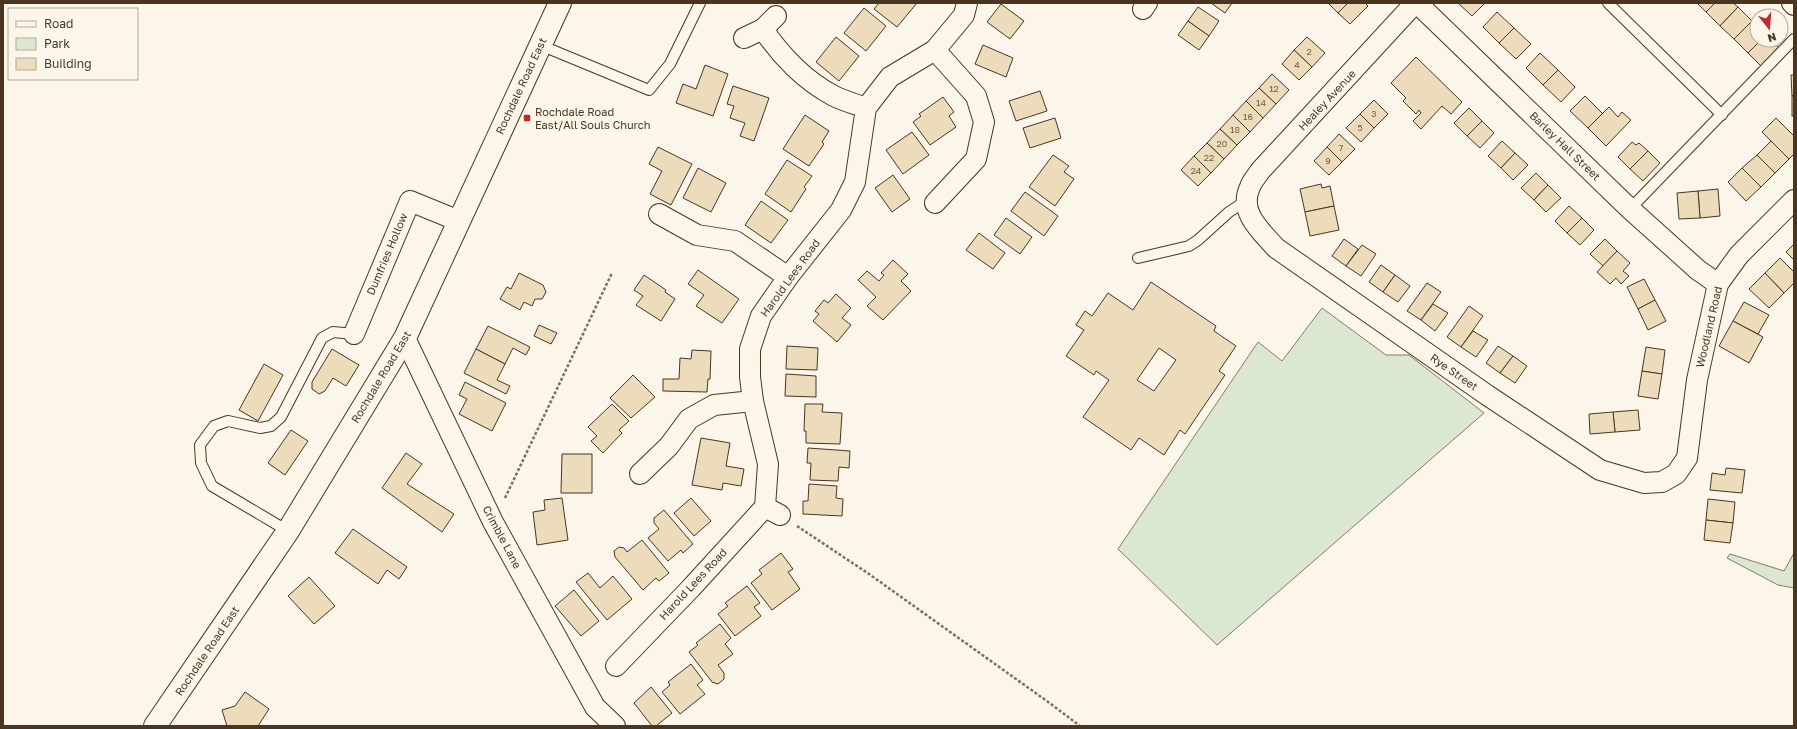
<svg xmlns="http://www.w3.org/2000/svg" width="1797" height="729" viewBox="0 0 1797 729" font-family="'Golos Text',sans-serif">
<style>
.green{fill:#dce7d0;stroke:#887966}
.building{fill:#ecdcbc;stroke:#4a3520;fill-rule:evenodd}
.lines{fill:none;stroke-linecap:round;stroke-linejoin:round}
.service-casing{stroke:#4a3520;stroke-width:12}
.minor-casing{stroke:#4a3520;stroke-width:22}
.trunk-casing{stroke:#4a3520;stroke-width:24}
.path{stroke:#7f6f5c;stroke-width:2.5;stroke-dasharray:3 2;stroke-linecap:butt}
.service{stroke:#fbf6e9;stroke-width:10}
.minor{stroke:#fbf6e9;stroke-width:20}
.trunk{stroke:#fbf6e9;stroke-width:22}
.poi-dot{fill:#c62828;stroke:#fbf6e9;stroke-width:1.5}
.labels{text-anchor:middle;stroke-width:3;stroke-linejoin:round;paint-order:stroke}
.number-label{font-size:9px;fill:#725f47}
.street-label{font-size:11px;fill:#4a3520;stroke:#fbf6e9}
.poi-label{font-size:11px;fill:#4a3520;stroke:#fbf6e9;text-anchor:start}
</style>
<rect width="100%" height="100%" fill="#fbf6e9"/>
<!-- green -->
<g class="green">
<polygon points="1322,308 1386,355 1409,355 1484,413 1217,645 1118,549 1258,342 1282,361"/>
<polygon points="1794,553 1794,588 1778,585 1727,558 1730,554 1784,571"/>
</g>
<!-- building -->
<g class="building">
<polygon points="879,3 917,3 897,27 874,9"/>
<polygon points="1211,3 1232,3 1225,13"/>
<polygon points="1328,3 1348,3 1338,13"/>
<polygon points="1348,3 1365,3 1368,6 1350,24 1338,13"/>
<polygon points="1458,3 1485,3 1472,16"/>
<polygon points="1697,3 1715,3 1706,12"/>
<polygon points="1715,3 1733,3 1738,7 1720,26 1706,12"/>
<polygon points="1001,4 1024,21 1010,39 987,22"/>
<polygon points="1198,7 1219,21 1209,36 1188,21"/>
<polygon points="1738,7 1752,21 1734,39 1720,26"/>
<polygon points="864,8 886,26 866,51 844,33"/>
<polygon points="1497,12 1514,28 1499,43 1483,27"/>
<polygon points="1188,21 1209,36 1199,50 1178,35"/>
<polygon points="1752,21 1757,26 1757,40 1761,40 1748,53 1734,39"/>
<polygon points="1514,28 1531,44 1516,59 1499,43"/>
<polygon points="836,37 859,56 839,81 816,62"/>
<polygon points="1307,37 1325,53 1312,67 1294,50"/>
<polygon points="1761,40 1771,40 1780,49 1762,67 1748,53"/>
<polygon points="983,45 1013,58 1006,77 975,64"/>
<polygon points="1294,50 1312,67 1299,80 1282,64"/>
<polygon points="1540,53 1558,70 1543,85 1526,68"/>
<polygon points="1416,57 1462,102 1451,114 1442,106 1421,129 1413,121 1421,113 1419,110 1416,114 1403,101 1406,98 1391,83"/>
<polygon points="705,65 728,74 713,116 676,103 683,84 696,89"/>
<polygon points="1558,70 1575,87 1561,102 1543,85"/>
<polygon points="1272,74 1289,90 1276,104 1259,88"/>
<polygon points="1791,75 1794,75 1794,96 1792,96"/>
<polygon points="733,86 769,98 754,141 740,136 745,123 730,118 734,106 727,104"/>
<polygon points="1259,88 1276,104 1263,118 1246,101"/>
<polygon points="1040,91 1047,111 1016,121 1009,101"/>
<polygon points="1585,96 1603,114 1588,128 1570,111"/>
<rect x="1792" y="96" width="2" height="20"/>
<polygon points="943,97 954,112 949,116 956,127 930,145 913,122 921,116 919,114"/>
<polygon points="1374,100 1388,114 1374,128 1360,114"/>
<polygon points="1246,101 1263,118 1250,132 1233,115"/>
<polygon points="1609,107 1618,117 1622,112 1631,120 1606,146 1588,128"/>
<polygon points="1469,108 1482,121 1467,136 1454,123"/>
<polygon points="1360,114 1374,128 1361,142 1346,128"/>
<polygon points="805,115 829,131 822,142 824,144 809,166 783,149"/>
<polygon points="1233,115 1250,132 1237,145 1220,129"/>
<polygon points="1055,118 1061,138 1030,148 1023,128"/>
<polygon points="1776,118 1794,136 1794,154 1789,159 1762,132"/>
<polygon points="1482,121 1494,133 1480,148 1467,136"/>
<polygon points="1220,129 1237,145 1224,159 1207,143"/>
<polygon points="912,132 929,155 903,174 886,150"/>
<polygon points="1339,134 1355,149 1342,162 1327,147"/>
<polygon points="1502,141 1515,153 1501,168 1488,156"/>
<polygon points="1771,141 1789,159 1775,173 1757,155"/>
<polygon points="1632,142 1636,145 1639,143 1648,151 1630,169 1618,157"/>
<polygon points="1207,143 1224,159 1211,173 1194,156"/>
<polygon points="658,147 692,164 671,205 650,194 662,171 649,164"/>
<polygon points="1327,147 1342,162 1329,175 1314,161"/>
<polygon points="1648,151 1660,163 1643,181 1630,169"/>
<polygon points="1515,153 1528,165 1513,180 1501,168"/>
<polygon points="1053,155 1069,166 1064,172 1074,179 1055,206 1029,187"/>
<polygon points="1757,155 1775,173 1761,187 1742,168"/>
<polygon points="1194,156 1211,173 1198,186 1181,170"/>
<polygon points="787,160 812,176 804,187 806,189 791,212 765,194"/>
<polygon points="698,168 726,183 711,212 683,198"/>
<polygon points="1742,168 1761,187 1746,201 1728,182"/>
<polygon points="1536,173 1548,185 1534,200 1521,188"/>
<polygon points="893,175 910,199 892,212 875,188"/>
<polygon points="1321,184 1322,188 1330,186 1334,206 1305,212 1300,189"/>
<polygon points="1548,185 1561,198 1546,212 1534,200"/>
<polygon points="1718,189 1720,216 1700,218 1698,191"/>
<polygon points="1698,191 1700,218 1679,219 1677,193"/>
<polygon points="1025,192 1058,216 1044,236 1011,211"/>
<polygon points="761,201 788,220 771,243 745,225"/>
<polygon points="1334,206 1339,230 1310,236 1305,212"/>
<polygon points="1569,206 1582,218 1567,233 1555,221"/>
<polygon points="1006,218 1032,237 1020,254 994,235"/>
<polygon points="1582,218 1594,230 1580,245 1567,233"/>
<polygon points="979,233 1005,253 993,269 966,250"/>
<polygon points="1344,239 1358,249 1346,266 1332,256"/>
<polygon points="1605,239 1617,251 1603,266 1590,254"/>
<polygon points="1794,244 1794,260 1786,252"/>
<polygon points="1362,245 1376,254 1361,276 1346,266"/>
<polygon points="1617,251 1630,263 1623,271 1629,276 1621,284 1616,278 1610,284 1597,272"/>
<polygon points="1780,258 1794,272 1794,283 1784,293 1765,273"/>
<polygon points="893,260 908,274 901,281 911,291 883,320 867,306 876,297 858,280 867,271 879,281 884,275 881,273"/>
<polygon points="1381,265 1395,275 1383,292 1369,282"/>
<polygon points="698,270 739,299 722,323 696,306 704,295 688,284"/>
<polygon points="519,273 543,285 546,292 542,299 535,299 532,306 524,302 520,310 500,299 507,287 511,289"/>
<polygon points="1765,273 1784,293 1769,308 1749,289"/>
<polygon points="644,275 666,290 665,292 675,299 661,321 636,305 643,296 634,290"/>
<polygon points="1395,275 1410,286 1398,302 1383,292"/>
<polygon points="1644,279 1655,300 1638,309 1627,287"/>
<path d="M1151,282L1216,326L1214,331L1236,346L1219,371L1225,375L1185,434L1180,430L1164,455L1139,438L1131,450L1083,417L1109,380L1096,371L1094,375L1066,356L1084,330L1076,325L1085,311L1092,316L1108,293L1133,310ZM1159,348L1176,360L1154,391L1137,380Z"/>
<polygon points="1427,283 1441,292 1421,320 1407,311"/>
<polygon points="836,294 851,308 842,318 851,325 837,342 813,321 819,314 815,311 824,300 828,303"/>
<polygon points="1655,300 1666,321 1648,330 1638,309"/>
<polygon points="1744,302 1769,315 1758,334 1733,321"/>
<polygon points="1433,304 1448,313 1435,331 1421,320"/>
<polygon points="1469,306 1483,316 1461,347 1447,337"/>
<polygon points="1733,321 1763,337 1749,363 1719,346"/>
<polygon points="539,325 557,333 551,344 534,336"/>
<polygon points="488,326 530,347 526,355 513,348 505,364 476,349"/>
<polygon points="1473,331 1488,340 1476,357 1461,347"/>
<polygon points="787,346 818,348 817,370 786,369"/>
<polygon points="1498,346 1513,356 1500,373 1486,363"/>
<polygon points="1646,347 1665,350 1662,374 1642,371"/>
<polygon points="332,349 359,365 346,386 333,378 325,391 319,394 312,389 312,382"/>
<polygon points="476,349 505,364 497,380 510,386 506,394 464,373"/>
<polygon points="692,350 711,351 710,379 708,379 707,392 663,391 663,379 679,379 680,358 691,359"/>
<polygon points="1513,356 1527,366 1515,383 1500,373"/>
<polygon points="264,364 283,375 258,421 239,410"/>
<polygon points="1642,371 1662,374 1658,399 1638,396"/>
<polygon points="786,374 816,376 816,397 785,396"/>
<polygon points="633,375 655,397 631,418 610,398"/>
<polygon points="465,382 506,403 492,431 459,414 467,399 459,395"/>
<polygon points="612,404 629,421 619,430 622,433 603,453 591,441 597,436 588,427"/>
<polygon points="805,404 823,404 822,412 842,413 840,444 806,443 806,431 804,431"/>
<polygon points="1638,410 1640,430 1615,432 1613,412"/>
<polygon points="1613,412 1615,432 1590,434 1589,414"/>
<polygon points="291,430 308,441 285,475 268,463"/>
<polygon points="701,438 730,443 726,466 744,469 741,486 723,483 722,490 692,485"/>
<polygon points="808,448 850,451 849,468 839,467 838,481 810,480 811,463 807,463"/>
<polygon points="406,453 422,464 407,484 454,514 442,532 382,488"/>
<polygon points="562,454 592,454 592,493 561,493"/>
<polygon points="1726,468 1745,470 1742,493 1710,490 1712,473 1725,475"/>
<polygon points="809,484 837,486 836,498 843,499 842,516 803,514 803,501 808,501"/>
<polygon points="562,498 568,540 537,545 533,512 545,510 544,500"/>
<polygon points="691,498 711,521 694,536 674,513"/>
<polygon points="1708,499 1735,502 1733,523 1706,520"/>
<polygon points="664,510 693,544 683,553 681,550 668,561 648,538 659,529 654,523 654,518"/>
<polygon points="1706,520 1733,523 1730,543 1704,540"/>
<polygon points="353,529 407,567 399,579 387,570 378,584 335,553"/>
<polygon points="642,540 669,573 659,581 656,578 643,590 615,557 614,551 619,547 624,548 627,552"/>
<polygon points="781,553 793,569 788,572 800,589 772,610 751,583 762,574 759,570"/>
<polygon points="588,573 600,588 613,576 632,599 607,620 576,582"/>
<polygon points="309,577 335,606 314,624 288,596"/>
<polygon points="747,586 760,603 754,607 761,616 735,636 718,614 728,606 725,603"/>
<polygon points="574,590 599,621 581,636 555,606"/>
<polygon points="720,624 731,638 725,644 733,654 718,665 724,673 724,679 718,684 712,682 689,652 698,645 696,643"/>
<polygon points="691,664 703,680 697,685 705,694 680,714 662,692 670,685 668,682"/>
<polygon points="651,687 672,713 656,726 652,726 634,703"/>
<polygon points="245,692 269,709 258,726 227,726 222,710 235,706"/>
</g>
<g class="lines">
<defs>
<g id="service">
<polyline points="1608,3 1722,115"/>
<polyline points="540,45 649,90 670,64 700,3"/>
<polyline points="1630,209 1794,39"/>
<polyline points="1138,258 1189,246 1198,240 1229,212 1246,201"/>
<polyline points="288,531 212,486 201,463 200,445 214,426 228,421 260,428 271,426 281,417 322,338 333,332 354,334"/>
</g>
<g id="minor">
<path d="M1415,3L1260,171C1257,176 1252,181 1250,187C1238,212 1261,231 1276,248L1487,395L1600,470L1644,483L1662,482L1676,474L1687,458L1697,380L1718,284L1739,255L1794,200"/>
<polyline points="1417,3 1630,209 1698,270 1718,284"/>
<polyline points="1792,3 1794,5"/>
<polyline points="1143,9 1147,3"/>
<path d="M763,29C780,55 805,81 834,96C844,101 855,104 866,108"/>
<polyline points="744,38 763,29 776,16"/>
<polyline points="935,50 976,96 984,122 976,159 935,203"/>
<polyline points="659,214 697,235 735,241 788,277"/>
<polyline points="354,334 410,201 459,221"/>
<polyline points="405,338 493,522 595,707 615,726"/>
<polyline points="640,474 669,446 689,419 714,405 753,401"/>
<polyline points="765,507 780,515"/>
<polyline points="616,666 691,588 765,507 768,464 753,401 750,377 750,349 761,316 788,277 841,210 855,182 866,108 890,77 935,50 964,15 967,3"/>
</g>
<polyline id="trunk" points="155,726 288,531 405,338 560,3"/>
</defs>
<!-- service casing -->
<use href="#service" class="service-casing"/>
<!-- minor casing -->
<use href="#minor" class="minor-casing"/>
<!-- trunk casing -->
<use href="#trunk" class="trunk-casing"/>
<!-- path -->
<g class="path">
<polyline points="505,498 612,273"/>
<polyline points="797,526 869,574 1051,704 1080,726"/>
</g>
<!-- service -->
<use href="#service" class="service"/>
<!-- minor -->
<use href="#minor" class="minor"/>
<!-- trunk -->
<use href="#trunk" class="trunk"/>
</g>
<!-- markers -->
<rect class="poi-dot" x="523" y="114" width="8" height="8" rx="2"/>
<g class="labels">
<!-- number labels -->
<g class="number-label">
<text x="1309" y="55">2</text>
<text x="1297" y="68">4</text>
<text x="1274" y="92">12</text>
<text x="1261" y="106">14</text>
<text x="1374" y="117">3</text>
<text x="1248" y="120">16</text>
<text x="1360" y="131">5</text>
<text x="1235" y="133">18</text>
<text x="1222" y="147">20</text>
<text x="1341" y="151">7</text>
<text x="1209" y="161">22</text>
<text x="1328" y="164">9</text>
<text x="1196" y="174">24</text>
</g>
<!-- street labels -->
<g class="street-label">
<text transform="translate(521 86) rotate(-65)" y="4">Rochdale Road East</text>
<text transform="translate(1327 100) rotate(-47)" y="4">Healey Avenue</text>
<text transform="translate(1565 146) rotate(44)" y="4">Barley Hall Street</text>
<text transform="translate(387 254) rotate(-67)" y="4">Dumfries Hollow</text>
<text transform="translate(790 278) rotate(-54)" y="4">Harold Lees Road</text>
<text transform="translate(1709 327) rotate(-77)" y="4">Woodland Road</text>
<text transform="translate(1454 372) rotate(35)" y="4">Rye Street</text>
<text transform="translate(381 377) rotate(-59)" y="4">Rochdale Road East</text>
<text transform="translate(502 537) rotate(62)" y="4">Crimble Lane</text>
<text transform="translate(693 584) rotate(-47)" y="4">Harold Lees Road</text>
<text transform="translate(207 651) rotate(-56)" y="4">Rochdale Road East</text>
</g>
<!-- poi labels -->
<g class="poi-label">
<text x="535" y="116">Rochdale Road<tspan x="535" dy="13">East/All Souls Church</tspan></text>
</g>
</g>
<!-- border -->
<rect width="1797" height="729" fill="none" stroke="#4a3520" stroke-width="8"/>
<!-- legend -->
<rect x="8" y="8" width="130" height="72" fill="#fbf6e9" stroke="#b4a999"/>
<rect x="16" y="21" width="20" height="6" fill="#fbf6e9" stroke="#b4a999"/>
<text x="44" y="28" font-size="12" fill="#4a3520">Road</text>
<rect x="16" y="38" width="20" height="12" fill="#dce7d0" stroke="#b4a999"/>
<text x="44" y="48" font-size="12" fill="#4a3520">Park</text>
<rect x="16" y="58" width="20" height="12" fill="#ecdcbc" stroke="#b4a999"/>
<text x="44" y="68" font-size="12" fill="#4a3520">Building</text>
<!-- north arrow -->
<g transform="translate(1769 28) rotate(163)"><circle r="19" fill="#fbf6e9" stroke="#b4a999"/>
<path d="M0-3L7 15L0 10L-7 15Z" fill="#c62828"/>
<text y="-6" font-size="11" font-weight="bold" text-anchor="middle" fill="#4a3520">N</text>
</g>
</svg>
